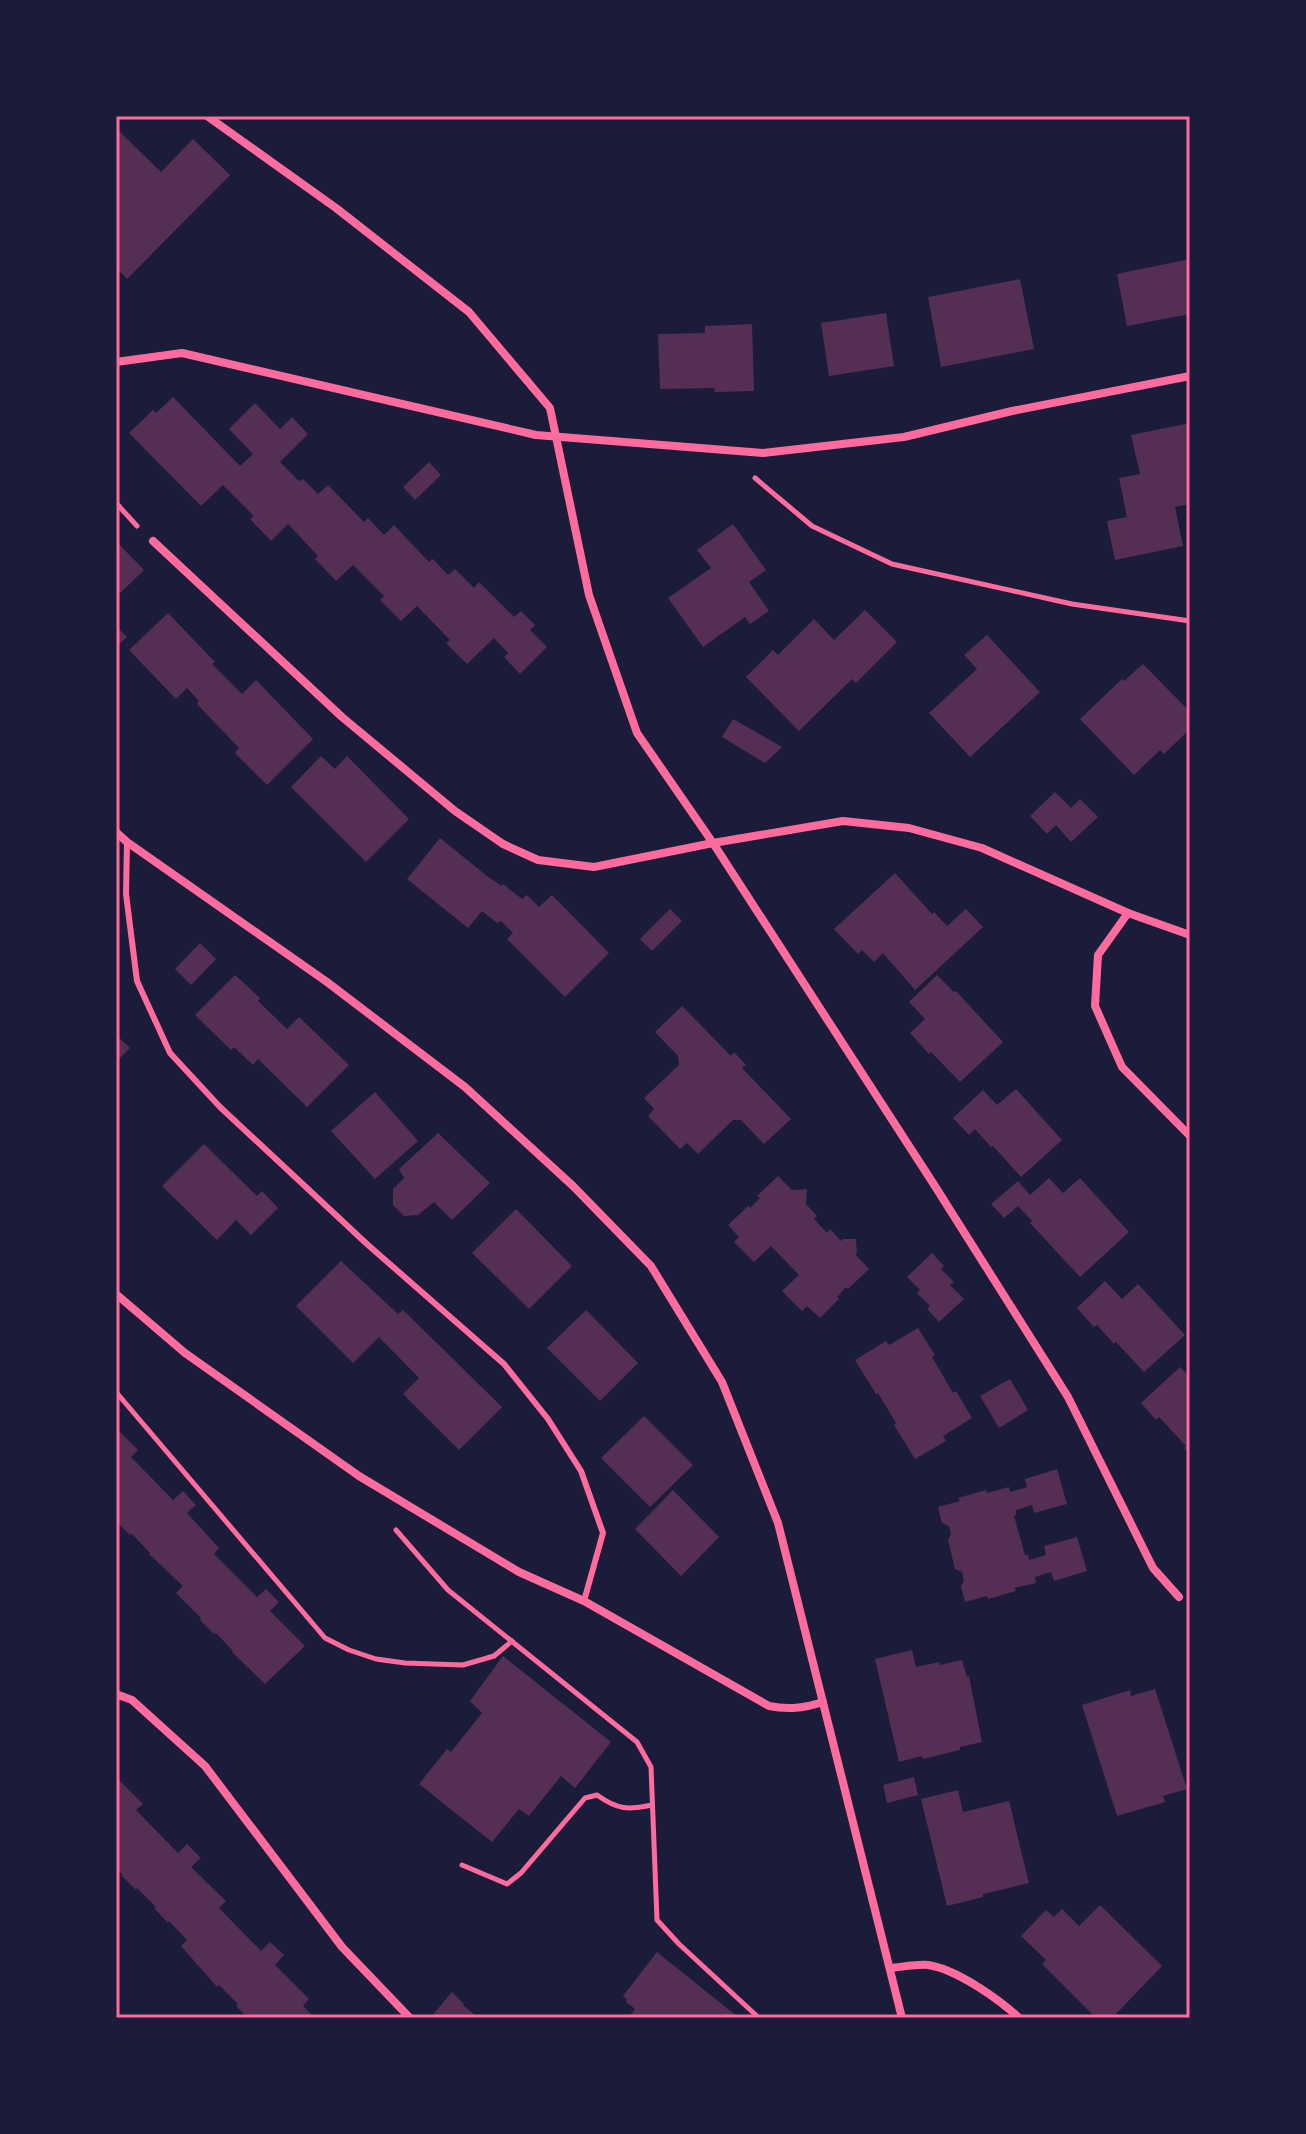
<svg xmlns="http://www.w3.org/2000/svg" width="1306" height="2134" viewBox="0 0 1306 2134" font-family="'PT Sans',sans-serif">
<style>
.building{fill:#542f53}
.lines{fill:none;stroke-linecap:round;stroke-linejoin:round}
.path{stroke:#ff6b9d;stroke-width:5}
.service{stroke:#ff6b9d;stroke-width:6}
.minor{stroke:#ff6b9d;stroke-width:8}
.neatline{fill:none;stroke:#ff6b9d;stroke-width:3}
</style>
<rect width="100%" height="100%" fill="#1b1b3a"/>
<!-- building -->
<g class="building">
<polygon points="116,128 161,172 193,139 230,175 127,279 116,267"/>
<polygon points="1190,259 1190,314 1127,326 1117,274"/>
<polygon points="1020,279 1034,349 941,367 928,297"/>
<polygon points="886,313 894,366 829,376 821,323"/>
<polygon points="752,324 754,391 715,392 714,388 660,389 658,334 705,333 705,326"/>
<polygon points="173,397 240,466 253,454 229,429 255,403 280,429 292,417 308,434 280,462 299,481 303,479 318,494 328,485 364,522 368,518 384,535 394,525 429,562 433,559 448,575 455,569 474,588 479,582 514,617 521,611 535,625 530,630 547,647 520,674 504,657 508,653 494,638 467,664 446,643 450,640 417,606 401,621 380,600 384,596 353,565 336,581 315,559 318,556 288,524 271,541 250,519 254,516 223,485 201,506 129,433 153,410 156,413"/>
<polygon points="1190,423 1190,504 1175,507 1183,546 1115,560 1107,521 1127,517 1119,478 1140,474 1131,435"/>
<polygon points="429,462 441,475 415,500 403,487"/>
<polygon points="733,524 766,570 749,582 769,611 750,624 745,617 703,647 668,598 711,568 697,550"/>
<polygon points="116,541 144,570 116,597"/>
<polygon points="865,610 897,642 856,683 852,679 799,731 746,677 773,650 778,655 814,619 834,640"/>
<polygon points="168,613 215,662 212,664 242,694 256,680 313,739 267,785 235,753 239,748 197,704 199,701 187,688 176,699 129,650"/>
<polygon points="116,626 127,637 116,647"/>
<polygon points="987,635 1040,692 970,757 929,713 977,669 964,655"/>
<polygon points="1143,664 1190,712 1190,729 1164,754 1160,750 1134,775 1080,719 1122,679 1124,681"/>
<polygon points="733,719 782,747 765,763 722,737"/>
<polygon points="321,756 335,769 347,756 409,819 366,862 291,787"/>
<polygon points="1055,792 1071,808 1080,799 1098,817 1071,842 1056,825 1047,834 1030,816"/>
<polygon points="440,838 487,876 502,886 503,884 522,899 527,895 539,907 552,895 609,953 565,997 507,939 513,933 501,921 497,923 482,911 468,928 407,879"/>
<polygon points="895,873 932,914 934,912 947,926 966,909 983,927 915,990 883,953 874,962 862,950 858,954 834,929"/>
<polygon points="670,909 682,921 652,951 640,939"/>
<polygon points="200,943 216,959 191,985 175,969"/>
<polygon points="235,975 260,998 258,1001 287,1029 299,1017 349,1065 307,1107 258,1059 253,1065 234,1047 231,1050 195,1015"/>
<polygon points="937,975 954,992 956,991 1003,1042 960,1082 931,1052 929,1054 910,1033 925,1019 909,1002"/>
<polygon points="682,1006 731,1056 734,1052 746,1065 742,1068 791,1119 764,1144 741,1120 733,1120 698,1154 687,1143 680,1149 648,1116 654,1109 644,1098 679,1065 678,1056 655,1032"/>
<polygon points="116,1035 130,1048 116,1062"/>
<polygon points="1016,1089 1062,1140 1021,1177 993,1146 991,1147 975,1129 969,1135 953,1118 983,1090 997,1105"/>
<polygon points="375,1092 418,1141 375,1179 331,1131"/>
<polygon points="438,1133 490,1183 452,1220 434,1202 418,1215 404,1216 393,1205 393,1189 404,1178 399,1169"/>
<polygon points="204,1144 257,1196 262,1191 278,1208 251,1235 236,1220 217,1240 162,1186"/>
<polygon points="778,1176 792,1190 807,1189 806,1204 817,1216 814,1219 827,1233 830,1229 841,1241 843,1239 856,1239 857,1253 855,1254 869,1269 848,1289 846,1287 837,1297 839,1299 820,1318 807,1306 802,1311 782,1291 799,1275 771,1246 754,1262 734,1242 739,1237 728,1225 748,1206 750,1208 760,1198 757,1196"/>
<polygon points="1049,1178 1063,1193 1080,1178 1129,1232 1080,1277 1030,1223 1032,1221 1018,1206 1004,1218 991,1204 1018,1181 1030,1195"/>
<polygon points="516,1209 572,1266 529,1309 472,1253"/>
<polygon points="932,1253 944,1266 941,1269 954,1282 950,1285 964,1299 939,1322 927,1309 930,1306 917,1293 920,1290 907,1277"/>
<polygon points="341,1261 398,1314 403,1310 502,1407 459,1450 403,1394 419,1378 379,1337 353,1363 296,1306"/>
<polygon points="1105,1281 1122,1299 1138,1284 1185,1335 1144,1372 1116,1342 1114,1344 1097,1325 1094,1327 1077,1308"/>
<polygon points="586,1310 638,1363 600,1401 547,1348"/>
<polygon points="918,1328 935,1355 932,1357 953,1393 956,1391 972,1418 943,1436 946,1441 915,1459 894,1425 896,1423 878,1393 876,1394 855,1360 886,1341 889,1345"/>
<polygon points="1180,1367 1190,1377 1190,1455 1184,1448 1186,1446 1159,1417 1156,1420 1141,1403"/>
<polygon points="1010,1379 1028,1410 999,1428 980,1396"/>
<polygon points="644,1416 693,1465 650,1507 601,1458"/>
<polygon points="116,1428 138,1450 131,1457 173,1500 183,1491 196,1505 187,1513 219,1548 214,1554 257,1597 266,1589 279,1602 270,1611 305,1646 265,1684 232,1652 233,1651 216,1633 214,1634 200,1620 201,1618 176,1593 183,1586 149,1554 150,1553 132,1534 130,1535 117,1522"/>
<polygon points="1057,1469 1067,1504 1034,1513 1032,1505 1016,1510 1016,1515 1014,1516 1025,1555 1028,1555 1029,1560 1046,1555 1044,1546 1077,1537 1087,1571 1054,1581 1051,1572 1035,1577 1036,1583 1014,1588 1016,1591 988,1599 987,1596 965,1602 961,1586 964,1581 962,1572 955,1569 948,1540 951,1534 949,1526 942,1523 938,1507 960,1501 958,1498 986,1490 987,1493 1009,1487 1010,1492 1027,1487 1025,1479"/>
<polygon points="673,1490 719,1537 681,1576 635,1529"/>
<polygon points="912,1650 916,1667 939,1662 940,1665 962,1660 967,1677 969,1676 982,1742 960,1747 960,1750 923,1759 922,1756 899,1762 875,1659"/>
<polygon points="503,1656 611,1742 575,1788 561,1776 529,1816 519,1809 492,1842 419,1784 447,1749 451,1752 482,1713 470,1701"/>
<polygon points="1155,1689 1187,1789 1163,1796 1165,1802 1117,1816 1082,1705 1130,1690 1131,1696"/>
<polygon points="116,1777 143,1804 136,1810 178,1853 187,1844 201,1858 191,1867 226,1901 219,1908 261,1951 270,1942 284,1955 275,1965 309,1999 303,2006 315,2018 248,2018 236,2006 238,2004 219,1985 217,1987 181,1946 187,1940 169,1921 168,1923 154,1908 156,1907 137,1888 136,1890 121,1875 123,1875 116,1868"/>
<polygon points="914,1777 918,1795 887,1803 883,1785"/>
<polygon points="958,1790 963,1812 1009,1801 1029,1883 983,1894 983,1897 947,1906 921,1799"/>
<polygon points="1100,1905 1162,1966 1112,2018 1096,2018 1042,1964 1046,1960 1021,1936 1046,1910 1054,1917 1062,1909 1079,1926"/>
<polygon points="657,1952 739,2018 628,2018 635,2009 626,2002 627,2000 623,1996"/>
<polygon points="452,1992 464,2004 463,2005 476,2016 474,2018 430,2018"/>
</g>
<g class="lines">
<!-- path -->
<g class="path">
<polyline points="755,478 812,526 892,564 1072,604 1190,621"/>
<polyline points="116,503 137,526"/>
<polyline points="116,1392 325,1638 349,1650 376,1659 405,1663 463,1665 494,1656 512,1641"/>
<polyline points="396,1530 448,1590 637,1742 651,1767 657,1920 679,1944 759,2018"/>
<path d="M462,1865L507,1884L521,1873L585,1798L597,1795C618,1810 628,1810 652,1805"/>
</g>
<!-- service -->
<polyline class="service" points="127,842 126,894 137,981 170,1053 220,1107 368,1245 504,1364 548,1419 581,1471 603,1533 584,1601"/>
<!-- minor -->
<g class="minor">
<polyline points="207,116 336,208 469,312 550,408 589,595 637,733 713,843 933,1183 1068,1397 1153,1568 1179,1597"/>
<polyline points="116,362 182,353 536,435 763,453 904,437 1012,411 1190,376"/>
<polyline points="153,541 342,717 455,811 503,844 538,860 594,867 713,843 843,821 909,828 982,848 1128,913 1098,955 1095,1006 1122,1067 1190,1136"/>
<polyline points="116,832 127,842 327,982 465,1087 573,1186 651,1266 722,1382 778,1523 902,2018"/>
<polyline points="1128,913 1190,935"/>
<path d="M116,1294L185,1353L359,1476L519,1572L584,1601L769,1706C789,1710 804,1708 823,1702"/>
<polyline points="116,1694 132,1700 205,1766 342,1947 410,2018"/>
<path d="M890,1968C902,1967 916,1964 928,1965C956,1969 999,1999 1019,2018"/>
</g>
</g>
<!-- border -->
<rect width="1306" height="2134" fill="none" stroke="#1b1b3a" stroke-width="236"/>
<rect x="118" y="118" width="1070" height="1898" class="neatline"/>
</svg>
